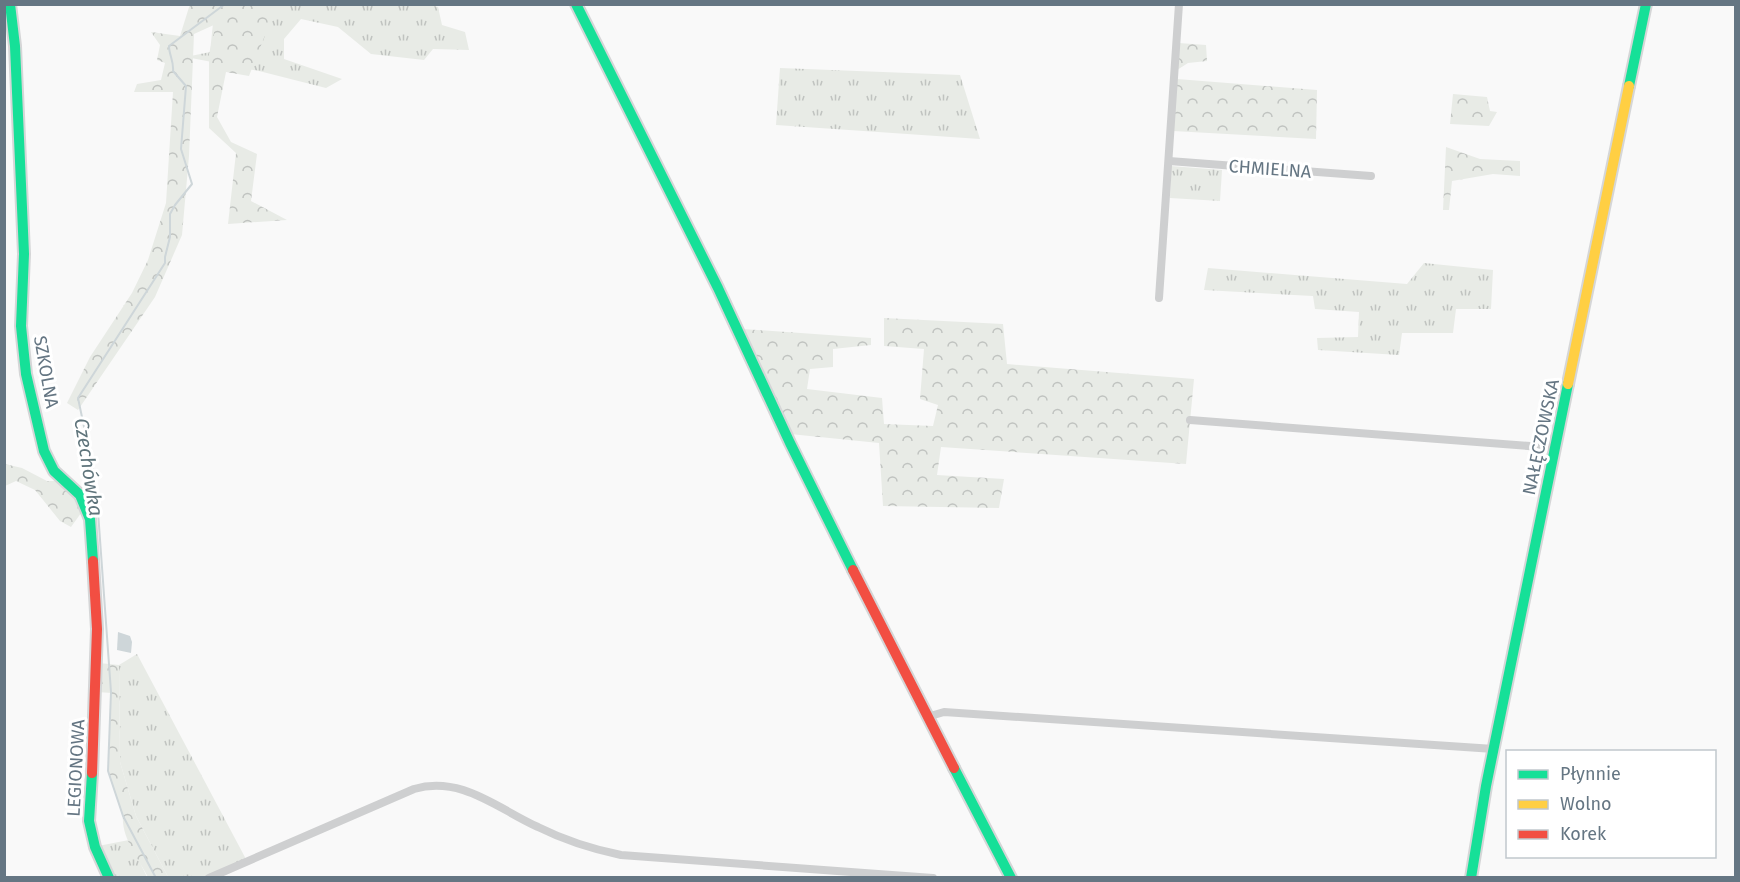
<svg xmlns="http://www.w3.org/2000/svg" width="1740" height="882" viewBox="0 0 1740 882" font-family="'Fira Sans',sans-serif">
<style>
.grass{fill:url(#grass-tufts)}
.forest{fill:url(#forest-crowns)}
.water{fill:#ced6d9}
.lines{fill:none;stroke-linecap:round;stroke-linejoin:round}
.stream{stroke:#ced6d9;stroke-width:2}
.fast-casing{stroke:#d5d6d7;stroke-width:14}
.slow-casing{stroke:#d5d6d7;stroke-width:14}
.jam-casing{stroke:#d5d6d7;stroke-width:14}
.street{stroke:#cecfd0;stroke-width:8}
.fast{stroke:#16e098;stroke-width:10}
.slow{stroke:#ffcf43;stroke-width:10}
.jam{stroke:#f24e42;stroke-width:10}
.labels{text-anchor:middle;stroke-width:6;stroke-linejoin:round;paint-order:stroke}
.street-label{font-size:18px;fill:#657683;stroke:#fff}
.water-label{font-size:20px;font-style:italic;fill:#60757c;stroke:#fff}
</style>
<defs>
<pattern id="grass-tufts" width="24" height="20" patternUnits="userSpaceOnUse" patternTransform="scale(1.5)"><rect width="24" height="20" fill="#e8ebe6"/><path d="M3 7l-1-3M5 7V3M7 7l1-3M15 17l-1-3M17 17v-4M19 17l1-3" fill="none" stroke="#c0c3c0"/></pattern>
<pattern id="forest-crowns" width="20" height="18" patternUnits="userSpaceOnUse" patternTransform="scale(1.5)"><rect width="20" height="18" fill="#e8ebe6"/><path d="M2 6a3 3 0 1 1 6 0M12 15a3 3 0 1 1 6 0" fill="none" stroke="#c0c3c0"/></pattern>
</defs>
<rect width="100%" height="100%" fill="#f9f9f9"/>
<!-- grass -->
<g class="grass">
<polygon points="215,4 431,5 438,7 442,25 465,32 469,50 433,49 424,60 371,54 338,27 301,19 284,39 284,59 342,79 326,88 259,71 186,57 210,52"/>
<polygon points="780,68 960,75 980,139 776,125"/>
<polygon points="1171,166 1222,170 1220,201 1170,198"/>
<polygon points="1424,263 1493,270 1491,309 1456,309 1453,333 1402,333 1399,355 1318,350 1317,338 1358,337 1359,312 1315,309 1313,296 1204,290 1208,268 1407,284"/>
<polygon points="137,654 247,861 209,877 168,877 136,816 120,762 119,665"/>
<polygon points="129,840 147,877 112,877 98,846"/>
</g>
<!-- forest -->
<g class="forest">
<polygon points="190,4 265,5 271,20 249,76 226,72 217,117 231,142 257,154 251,201 287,220 228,224 236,153 209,128 209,54 216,24 194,34 189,156 182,235 155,297 78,410 67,403 90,357 132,293 148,260 166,203 173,92 134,92 137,84 161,80 165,63 157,60 160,45 151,32 180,36"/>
<polygon points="1179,43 1206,45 1207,61 1188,63 1177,70"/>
<polygon points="1177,79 1317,90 1316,139 1173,131"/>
<polygon points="1453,94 1487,97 1490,111 1497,112 1489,126 1450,124"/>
<polygon points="1446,147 1480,159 1520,161 1520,176 1493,174 1452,181 1449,210 1443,210"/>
<polygon points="884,318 1003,324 1007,364 1194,379 1186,464 941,447 937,475 1004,479 999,508 883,506 879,443 790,434 743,329 871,338 871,345 833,349 833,367 810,369 807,389 882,398 884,424 933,426 938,405 920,399 924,349 884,346"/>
<polygon points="5,464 22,468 47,481 57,481 67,486 84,509 71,527 60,521 35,490 16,481 5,486"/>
<path d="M99,663L119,665L120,762L136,816L168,877H148C139,860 121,837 123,816L108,771L111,693L98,692Z"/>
</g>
<!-- water -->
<polygon class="water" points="118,632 130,636 132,642 131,653 117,650"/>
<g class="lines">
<!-- stream -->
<path class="stream" d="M156,878L123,816L108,771L111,692L96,484L78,398L165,263V257L170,237V214L175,205L192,184L181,149L186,86L173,71C174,61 169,55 169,46L225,4"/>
<defs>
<g id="fast">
<polyline points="10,4 15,46 24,254 21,326 26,374 44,451 54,471 80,495 90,519 93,561"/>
<polyline points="576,4 718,288 790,443 853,570"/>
<polyline points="1629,86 1646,4"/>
<polyline points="954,768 1011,878"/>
<polyline points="92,773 89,821 95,847 109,878"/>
<polyline points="1471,878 1486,786 1568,384"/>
</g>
<polyline id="slow" points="1568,384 1629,86"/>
<g id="jam">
<polyline points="853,570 954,768"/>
<polyline points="92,773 97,629 93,561"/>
</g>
</defs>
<!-- fast casing -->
<use href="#fast" class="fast-casing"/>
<!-- slow casing -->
<use href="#slow" class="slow-casing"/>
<!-- jam casing -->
<use href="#jam" class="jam-casing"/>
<!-- street -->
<g class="street">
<polyline points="1169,161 1371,176"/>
<polyline points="1159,298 1179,4"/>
<polyline points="1190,420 1555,448"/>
<polyline points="927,717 944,712 1494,749"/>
<path d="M209,878L414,789C461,775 498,809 538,827C564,840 592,849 621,855L933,878"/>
</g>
<!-- fast -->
<use href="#fast" class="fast"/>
<!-- slow -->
<use href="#slow" class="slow"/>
<!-- jam -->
<use href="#jam" class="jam"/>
</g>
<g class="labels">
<!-- street labels -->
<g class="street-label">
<text transform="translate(1270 169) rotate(4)" y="6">CHMIELNA</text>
<text transform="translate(46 372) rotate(80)" y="6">SZKOLNA</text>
<text transform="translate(1541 437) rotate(-78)" y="6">NAŁĘCZOWSKA</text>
<text transform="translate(76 768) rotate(-87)" y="6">LEGIONOWA</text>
</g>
<!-- water labels -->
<g class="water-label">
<text transform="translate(89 467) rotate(81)" y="7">Czechówka</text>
</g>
</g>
<!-- border -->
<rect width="1740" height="882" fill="none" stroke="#657683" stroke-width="12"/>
<!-- legend -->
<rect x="1506" y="750" width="210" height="108" fill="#ffffff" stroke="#c1c8cd" stroke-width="1.5"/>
<rect x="1518" y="770" width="30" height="9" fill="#16e098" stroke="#c1c8cd" stroke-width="1.5"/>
<text x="1560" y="780" font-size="18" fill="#657683">Płynnie</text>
<rect x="1518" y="800" width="30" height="9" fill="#ffcf43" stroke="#c1c8cd" stroke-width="1.5"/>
<text x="1560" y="810" font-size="18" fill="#657683">Wolno</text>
<rect x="1518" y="830" width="30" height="9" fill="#f24e42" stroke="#c1c8cd" stroke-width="1.5"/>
<text x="1560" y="840" font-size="18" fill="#657683">Korek</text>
</svg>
